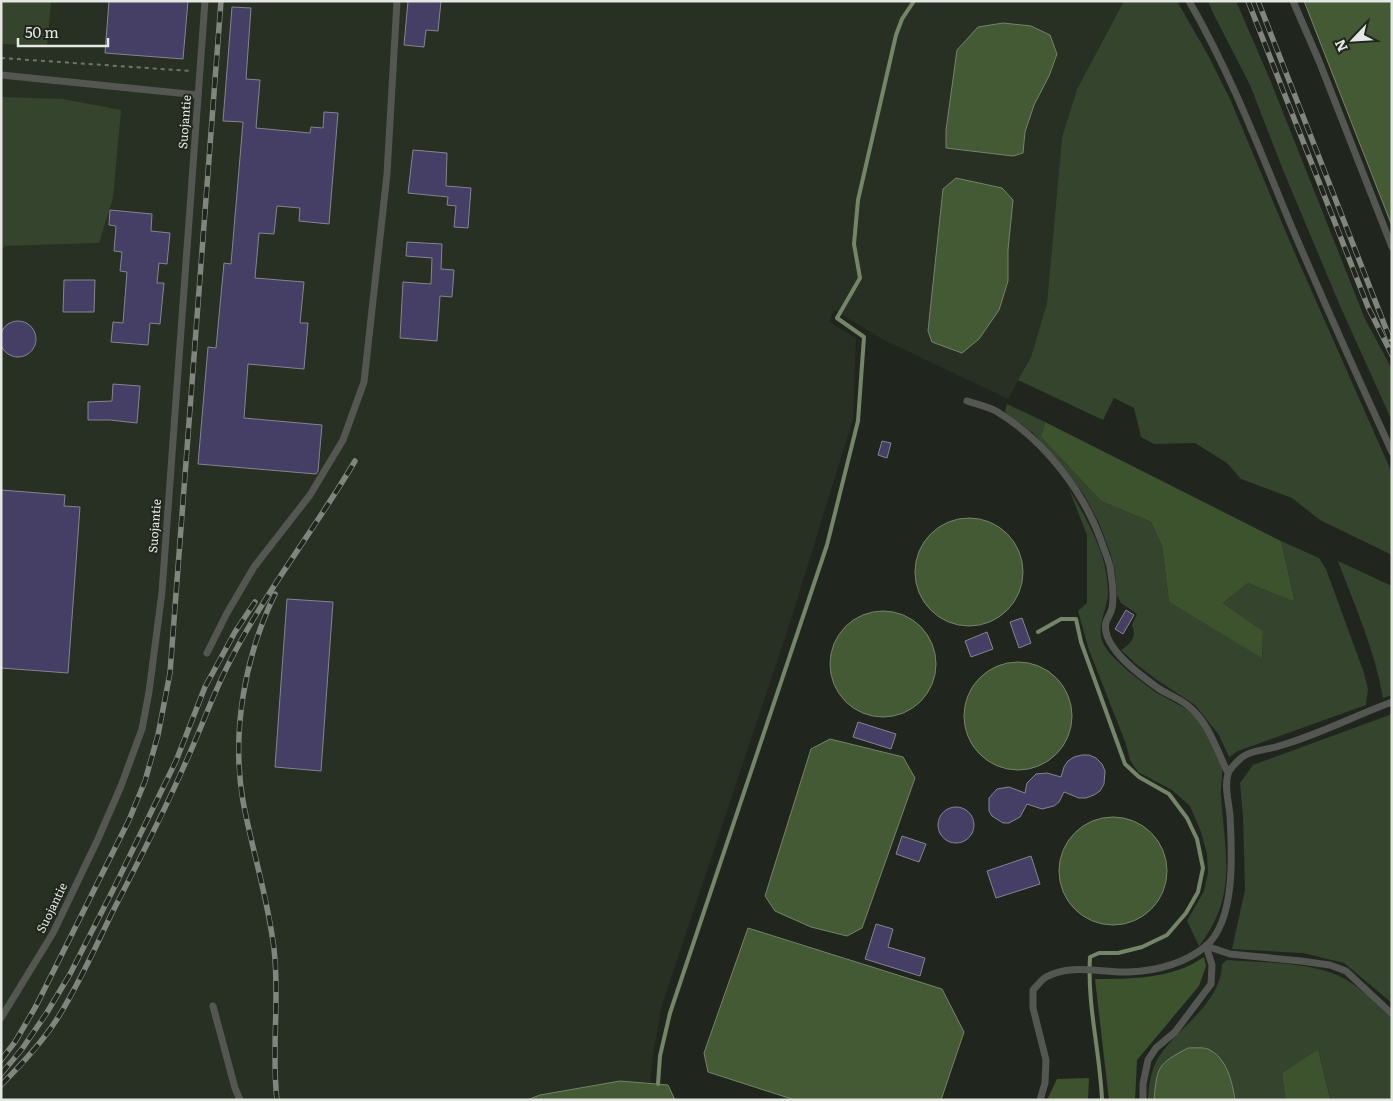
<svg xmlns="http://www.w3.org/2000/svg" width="1393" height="1101" viewBox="0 0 1393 1101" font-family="Literata,serif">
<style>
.built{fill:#273022}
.green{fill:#35442c}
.forest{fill:#3c532e}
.water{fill:#435a34;stroke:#748568}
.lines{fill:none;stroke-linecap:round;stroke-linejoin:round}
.stream{stroke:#748568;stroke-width:4}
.building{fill:#453f65;stroke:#858490}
.path{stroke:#6f746c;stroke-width:2;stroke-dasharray:4 4;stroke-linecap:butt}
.service{stroke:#535651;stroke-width:7}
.rail-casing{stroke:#80857d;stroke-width:5.5}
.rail{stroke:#20261d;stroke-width:4;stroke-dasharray:11;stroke-linecap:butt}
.labels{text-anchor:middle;stroke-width:4;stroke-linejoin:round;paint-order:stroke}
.street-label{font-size:12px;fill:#e5e8e2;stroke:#20261d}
</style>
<rect width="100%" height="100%" fill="#20261d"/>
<!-- built -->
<polygon class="built" points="1,1 1124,1 1077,89 1062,137 1047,303 1031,357 1008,399 884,340 834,310 829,322 856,338 853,419 788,629 662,1005 653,1054 650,1083 620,1081 540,1095 527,1100 1,1100"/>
<!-- green -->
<g class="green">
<polygon points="1,1 51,1 47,46 1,44"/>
<polygon points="1124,1 1177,1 1209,57 1230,99 1290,242 1392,473 1392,555 1320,520 1292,498 1241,479 1227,463 1195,443 1154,444 1141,437 1134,408 1114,398 1103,420 1018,380 1031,357 1047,303 1062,137 1077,89"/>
<polygon points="1208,1 1236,1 1271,82 1365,319 1392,369 1392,421 1341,308 1283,170 1250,85 1213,13"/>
<polygon points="1,97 63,99 121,110 113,198 99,243 4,246 1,254"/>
<path d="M1007,404L1045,422L1041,437L1101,501L1151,522L1162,546L1169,602L1262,657L1263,631L1223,603L1248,583L1295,602L1281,541L1319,558L1326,569L1364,673L1368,689L1366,705L1238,751L1229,757L1219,735L1195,705L1157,680L1136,664L1121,650C1131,643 1137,637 1132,625L1137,614L1121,603L1117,595L1115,572L1111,555L1099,523L1084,495L1066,470L1033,433L1005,412Z"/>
<path d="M1069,489C1087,520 1107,553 1108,590C1109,609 1094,626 1104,645C1112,660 1143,683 1157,693C1171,701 1187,707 1198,720C1205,728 1220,757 1222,767C1223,777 1220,787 1221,797C1225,854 1238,896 1199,946L1187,921L1204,891L1208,873L1207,854L1201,832L1190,806L1172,790L1138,772L1130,760L1126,744L1089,650L1078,611L1087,603V535Z"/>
<path d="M1338,561L1392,586V695L1383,698C1375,651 1355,606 1338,561Z"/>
<polygon points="1392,714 1392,1003 1344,963 1303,953 1232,949 1245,890 1243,816 1240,783 1253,765"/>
<path d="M1227,960C1263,963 1313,961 1345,979C1362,988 1377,1006 1392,1019V1100H1328L1330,1097L1318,1049L1282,1073L1285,1100H1235L1232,1084L1157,1074L1154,1100H1148C1149,1084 1151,1068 1160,1055C1180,1026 1221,1003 1222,964Z"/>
</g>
<!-- forest -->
<g class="forest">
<polygon points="1045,422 1281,541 1295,602 1248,583 1223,603 1263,631 1262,658 1169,602 1162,546 1151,522 1101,501 1041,437"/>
<path d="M1204,957L1206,966L1199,986L1137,1060L1135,1100H1109L1095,979C1131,979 1173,979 1204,957Z"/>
<polygon points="1318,1049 1330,1098 1328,1100 1285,1100 1282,1073"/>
<polygon points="1089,1078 1088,1100 1047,1100 1057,1079"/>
</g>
<!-- water -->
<g class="water">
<polygon points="1304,1 1392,1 1392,226"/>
<polygon points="1003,23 1031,26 1050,35 1057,54 1049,76 1034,105 1025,132 1023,153 1013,156 946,148 946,130 957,50 978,27"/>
<polygon points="956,178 1002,188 1013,200 1008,250 1008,281 999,310 979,339 962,353 932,342 928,331 943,189"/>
<circle cx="969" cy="572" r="54"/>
<circle cx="883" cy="664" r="53"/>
<circle cx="1018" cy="716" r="54"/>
<polygon points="830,739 903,757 915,778 862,928 847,936 811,927 775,911 765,896 811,749"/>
<circle cx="1113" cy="871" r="54"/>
<polygon points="748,928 942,989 964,1032 941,1100 795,1100 708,1072 704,1053"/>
<path d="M1188,1048C1194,1048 1203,1047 1208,1049C1227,1058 1232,1081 1235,1100H1154C1157,1066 1158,1064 1188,1048Z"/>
<polygon points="620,1081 668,1085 675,1100 527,1100 540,1095"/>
</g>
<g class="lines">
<!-- stream -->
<g class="stream">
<path d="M1038,632L1061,619H1076L1081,642L1125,764L1139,777L1169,794L1187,818L1197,839L1203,868L1198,892L1186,913L1167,935L1142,947L1118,953H1099L1090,957C1087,1005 1100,1052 1102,1100"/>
<polyline points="658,1084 660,1056 670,1013 827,545 858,421 864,337 837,318 860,278 854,244 858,200 896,35 902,19 914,1"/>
</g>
</g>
<!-- building -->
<g class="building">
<polygon points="109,1 188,1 183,59 105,53"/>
<polygon points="408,1 441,1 438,31 426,30 424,47 404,45"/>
<polygon points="232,7 251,8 246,79 260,80 256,128 310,133 311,127 323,128 324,112 338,113 329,224 299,221 300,208 277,206 274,234 259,233 255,278 304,282 300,323 308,323 304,369 248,364 244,418 322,425 318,471 316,474 198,464 208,347 216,348 224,263 231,264 243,122 223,121"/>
<polygon points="413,150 447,153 446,186 471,188 468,228 454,227 456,206 447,205 448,197 408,193"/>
<polygon points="110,210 152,214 151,231 170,233 167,264 159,263 157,283 164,283 160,324 150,323 148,345 111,342 113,322 123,323 127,272 120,271 122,252 114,251 116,226 109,225"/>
<polygon points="407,242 442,244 441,269 454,270 452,297 440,296 437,341 400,338 403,282 431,284 432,258 406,256"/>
<polygon points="64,280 95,280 94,312 63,312"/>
<circle cx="18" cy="339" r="18"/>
<polygon points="113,384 140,386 137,423 110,420 88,420 88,402 112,401"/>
<polygon points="882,441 891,443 887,458 878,455"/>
<polygon points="1,490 65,495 64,506 80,507 68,673 1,668"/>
<polygon points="287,599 333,602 321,771 275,767"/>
<polygon points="1126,610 1134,615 1123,634 1115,629"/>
<polygon points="1022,618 1031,643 1019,648 1010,622"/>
<polygon points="987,632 993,649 971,657 965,641"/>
<polygon points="858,722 896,734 891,749 853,737"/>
<polygon points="1082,755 1089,755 1096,758 1102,764 1105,771 1104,784 1100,791 1094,795 1086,798 1079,798 1064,792 1059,802 1054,806 1042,809 1027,804 1020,817 1009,823 1003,823 992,816 989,811 989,798 997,789 1009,787 1025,793 1027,783 1036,774 1047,773 1061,777 1064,767 1068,761 1074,757"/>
<circle cx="956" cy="825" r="18"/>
<polygon points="902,836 926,844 919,862 896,854"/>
<polygon points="1031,856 1040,884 996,898 987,871"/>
<polygon points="876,924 893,929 888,947 925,958 920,976 865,959"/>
</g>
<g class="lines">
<!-- path -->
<polyline class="path" points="1,58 191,71"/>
<!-- service -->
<g class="service">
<path d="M1189,1C1230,72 1259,148 1290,223C1323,300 1357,376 1392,452"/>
<polyline points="1293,1 1319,61 1392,247"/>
<polyline points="1,75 198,95"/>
<path d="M967,401C976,404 987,406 996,411C1046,441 1086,494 1104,549C1107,557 1111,566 1111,574C1113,586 1114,597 1112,608C1111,613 1108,617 1106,622C1104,631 1108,640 1113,647C1122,661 1144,678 1158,688C1167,694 1178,698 1187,705C1209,722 1216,749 1228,773"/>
<polyline points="207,653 227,613 254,567 310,495 343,440 364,382 387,174 397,1"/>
<polyline points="1206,946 1230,954 1301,961 1330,965 1346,971 1392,1014"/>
<polyline points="213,1006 235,1088 240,1100"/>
<polyline points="1,1018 53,933 98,839 121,786 142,729 149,692 162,592 205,1"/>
<path d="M1040,1100L1045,1083L1046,1060L1033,1008V990C1037,986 1041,980 1046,977C1071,963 1101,973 1128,972C1155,971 1184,964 1206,946C1236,920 1232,852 1230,816C1229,803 1224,786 1228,774C1229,769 1236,763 1240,759C1249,750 1267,750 1279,746C1318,735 1354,716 1392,702"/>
<polyline points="1143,1100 1143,1084 1148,1060 1156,1048 1175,1032 1211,984 1212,965 1206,946"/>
</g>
<defs>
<g id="rail">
<polyline points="1248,1 1368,307 1392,355"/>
<polyline points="1258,1 1390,339"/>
<path d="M275,594C245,656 231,732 243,801C252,850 268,898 274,949C280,999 271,1049 277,1100"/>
<polyline points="1,1060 15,1042 36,1006 129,820 145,781 158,735 170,673 221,1"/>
<polyline points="1,1074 22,1049 46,1014 70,974 115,886 176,761 205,687 235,632 255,602"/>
<path d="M1,1085C21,1065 41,1044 57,1019C78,986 94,950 111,915C136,866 162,817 184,766C200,732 212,696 229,663C265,592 315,529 355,461"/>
</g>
</defs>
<!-- rail casing -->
<use href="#rail" class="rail-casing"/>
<!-- rail -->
<use href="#rail" class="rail"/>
</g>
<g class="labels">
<!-- street labels -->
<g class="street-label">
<text transform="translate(185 122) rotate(-86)" y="4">Suojantie</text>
<text transform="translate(155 526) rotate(-86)" y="4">Suojantie</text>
<text transform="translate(52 908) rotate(-64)" y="4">Suojantie</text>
</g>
</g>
<!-- border -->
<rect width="1393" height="1101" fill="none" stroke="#e5e8e2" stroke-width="5"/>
<!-- north arrow -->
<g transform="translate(1353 40) rotate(245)" stroke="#20261d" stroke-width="4" paint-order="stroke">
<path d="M0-4L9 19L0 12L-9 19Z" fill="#e5e8e2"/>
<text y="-8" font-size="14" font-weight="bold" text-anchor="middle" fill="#e5e8e2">N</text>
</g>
<!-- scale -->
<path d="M18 38v8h90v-8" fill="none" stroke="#e5e8e2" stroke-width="2.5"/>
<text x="25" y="38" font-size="15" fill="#e5e8e2" stroke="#20261d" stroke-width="4" paint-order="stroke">50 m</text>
</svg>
